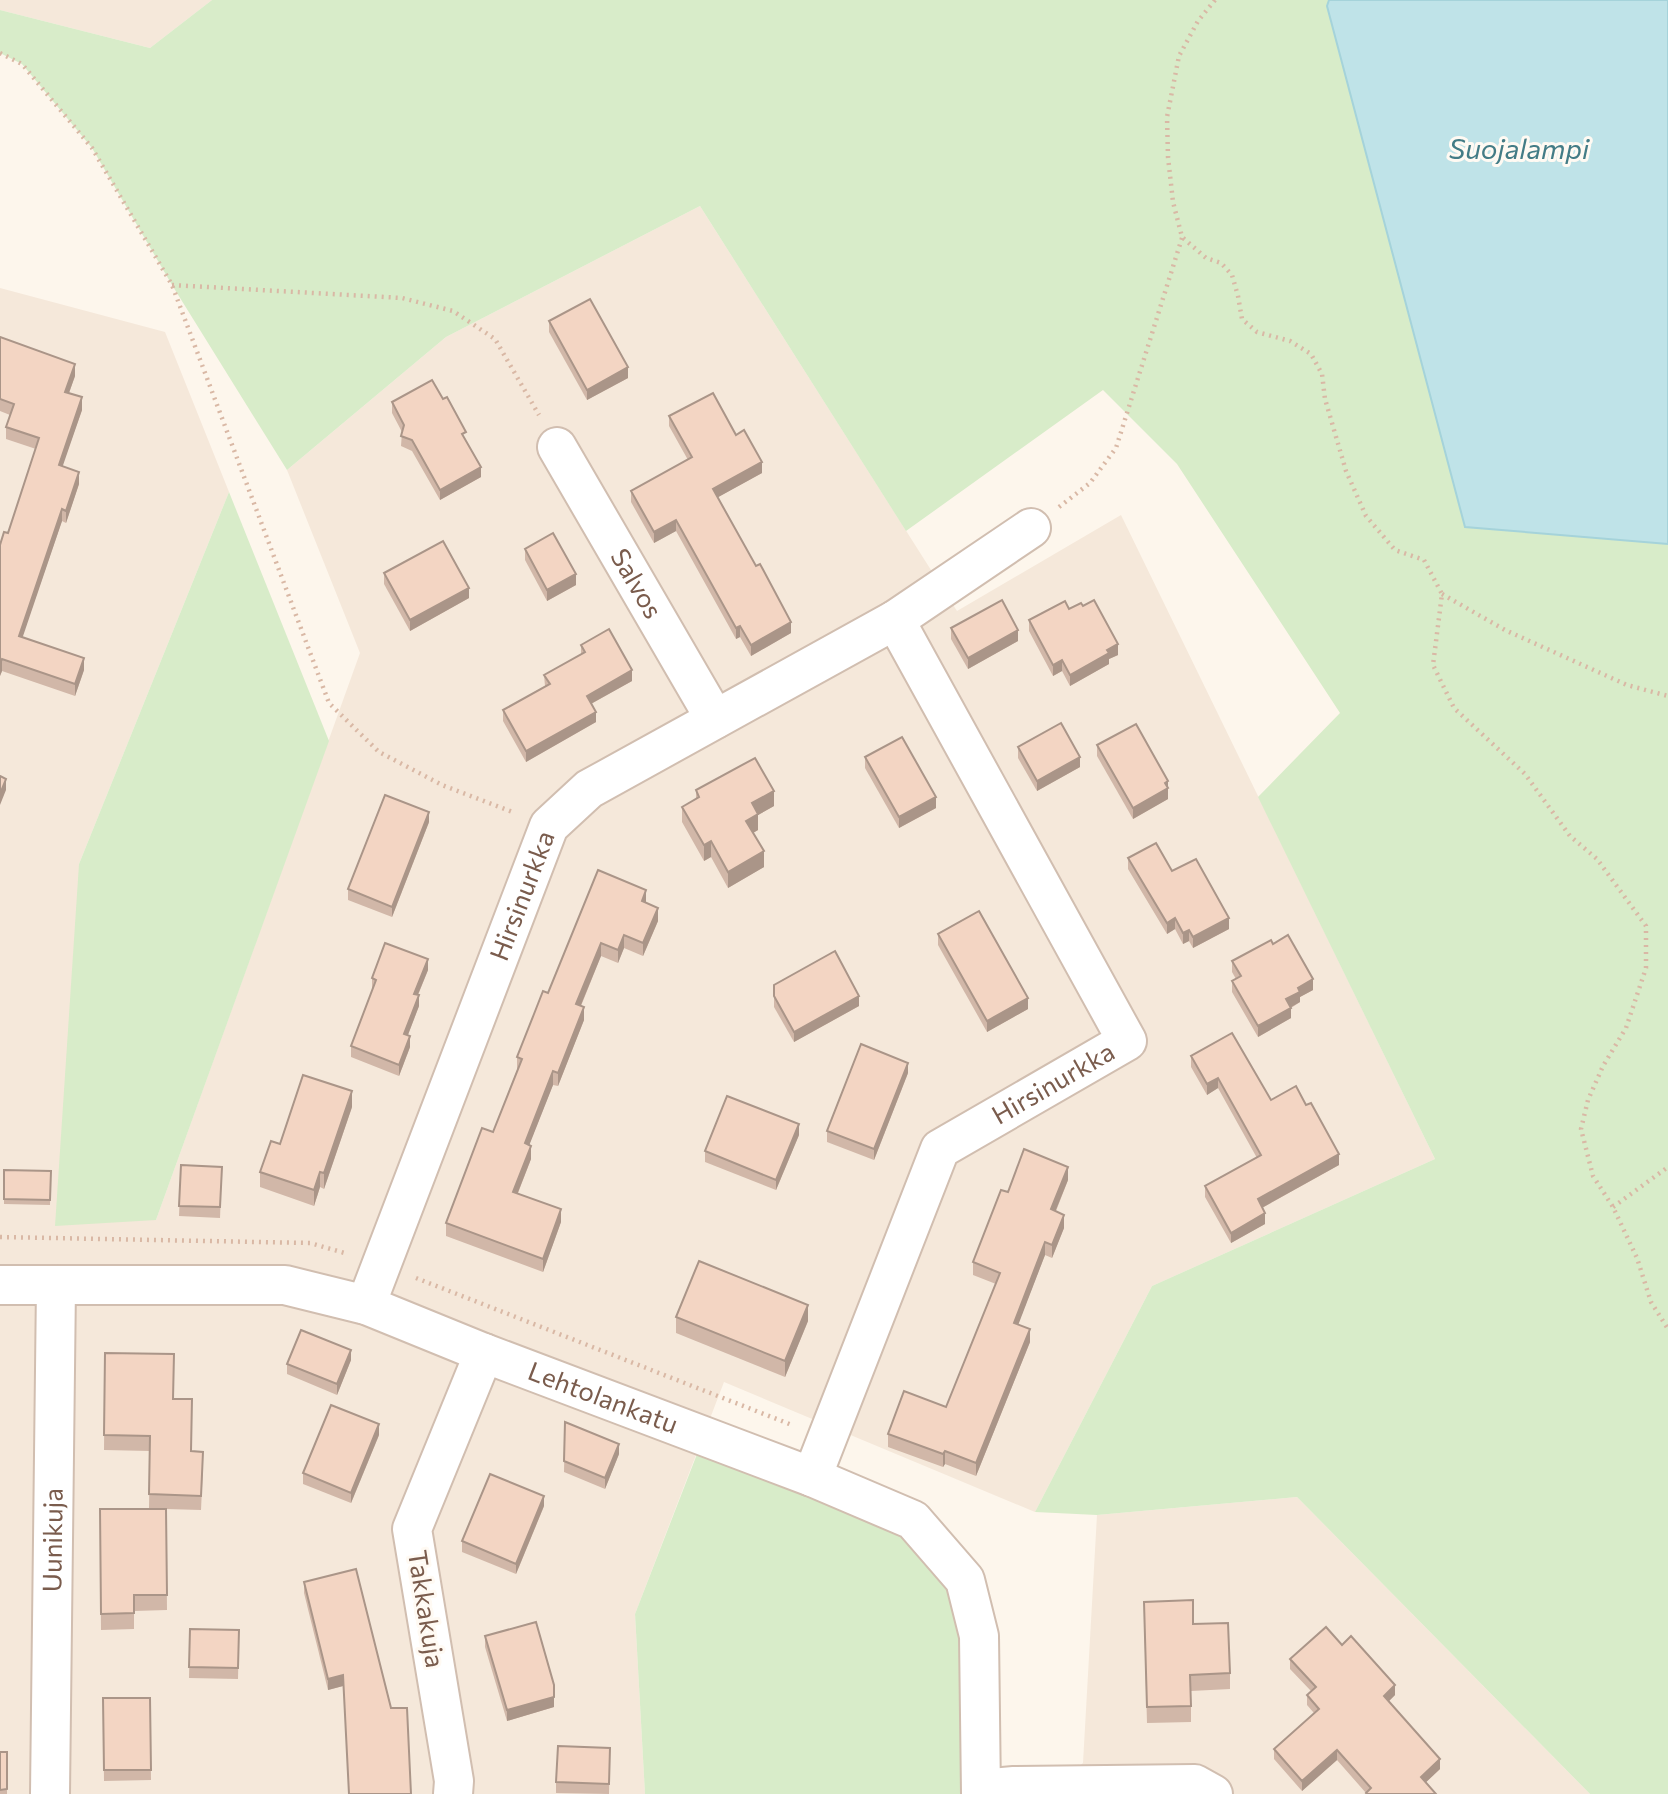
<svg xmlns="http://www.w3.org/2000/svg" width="1668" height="1794" viewBox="0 0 1668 1794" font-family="Commissioner,sans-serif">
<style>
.residential{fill:#f5e8da}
.green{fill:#d8ecc9}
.water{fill:#bfe3e8;stroke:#a5d3da;stroke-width:2}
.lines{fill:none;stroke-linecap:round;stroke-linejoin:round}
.street-casing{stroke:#d1beb0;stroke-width:42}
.path{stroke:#d9b8a5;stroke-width:4.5;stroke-dasharray:2 5;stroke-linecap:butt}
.street{stroke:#fff;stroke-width:38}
.wall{fill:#d1b7a8}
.shaded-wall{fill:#aa9588}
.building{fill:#f3d5c3;stroke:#aa9588;stroke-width:2}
.labels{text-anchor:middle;stroke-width:6;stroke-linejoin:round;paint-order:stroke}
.street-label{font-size:26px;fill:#7a5c4d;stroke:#fffaf3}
.water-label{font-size:28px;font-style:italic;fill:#437c86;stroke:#fffaf3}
</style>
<rect width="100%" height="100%" fill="#fdf6ec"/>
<!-- residential -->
<g class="residential">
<polygon points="0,0 212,0 150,48 0,10"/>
<polygon points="700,206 957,611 1121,515 1435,1159 1152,1286 1035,1512 724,1382 635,1614 645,1794 0,1794 0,288 165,332 229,492 79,864 156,1220 360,653 287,470 446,337"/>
<polygon points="1297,1497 1590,1794 1047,1794 1083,1763 1097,1515"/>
</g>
<!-- green -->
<g class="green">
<polygon points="212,0 1329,0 1327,6 1465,527 1668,544 1668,1794 1590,1794 1297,1497 1097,1515 1035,1512 1152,1286 1435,1159 1258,797 1340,713 1177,464 1103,390 906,531 700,206 446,337 287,470 172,285 92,148 22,64 0,53 0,10 150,48"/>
<polygon points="229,492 329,741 156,1220 55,1226 79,864"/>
<polygon points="704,1436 913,1520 965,1580 981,1794 645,1794 635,1614"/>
</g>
<!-- water -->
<polygon class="water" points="1329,0 1668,0 1668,544 1465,527 1327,6"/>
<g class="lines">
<defs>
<g id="street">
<path id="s1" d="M557,447L715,719"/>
<path id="s2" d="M0,1285H285L366,1305L484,1353L812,1477L913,1520L965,1580L979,1636L981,1794"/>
<path id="s3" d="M366,1305L549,826L589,789L895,620L1031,528"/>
<path id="s4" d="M812,1477L940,1149L1127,1041L895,620"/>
<polyline points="981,1789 1014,1786 1195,1784 1213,1794"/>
<path id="s5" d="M50,1794L56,1285"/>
<polyline points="453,1794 454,1781 412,1529 484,1353"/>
</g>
</defs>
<!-- street casing -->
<use href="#street" class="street-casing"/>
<!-- path -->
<g class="path">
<polyline points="1215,0 1198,21 1179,56 1167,117 1168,157 1173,202 1182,237 1206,258 1221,263 1232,275 1238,296 1242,319 1257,332 1290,341 1311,354 1322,374 1325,399 1346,471 1366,516 1395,550 1424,560 1442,594 1433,665 1454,708 1525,774 1570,836 1597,859 1646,926 1646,968 1626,1028 1603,1066 1588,1100 1581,1129 1593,1176 1613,1207 1637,1258 1651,1302 1668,1329"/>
<polyline points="0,53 22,64 92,148 172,285 329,703 379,752 442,785 515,813"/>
<polyline points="172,285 402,298 453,311 495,339 539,415"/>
<polyline points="1059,507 1090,483 1116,448 1182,238"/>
<polyline points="1442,594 1505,630 1627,685 1668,696"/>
<polyline points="1613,1207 1668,1167"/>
<polyline points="0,1237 310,1243 348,1254"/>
<polyline points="416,1278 792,1425"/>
</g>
<!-- street -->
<use href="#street" class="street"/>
</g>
<!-- wall -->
<g class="wall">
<polygon points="549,321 628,378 587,400 549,332"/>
<polygon points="0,337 75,376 69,393 82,410 62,466 79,484 66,523 62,521 22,637 84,670 75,696 2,671 0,676 8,533 36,449 6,439 6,427 10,415 0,411"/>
<polygon points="392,402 466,441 481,477 440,500 412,451 401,446 402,432 392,413"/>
<polygon points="669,416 736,435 762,473 718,497 791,633 751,656 740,637 736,639 676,531 654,543 631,502 631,491 688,460 669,426"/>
<polygon points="525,549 576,585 547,601 525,560"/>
<polygon points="384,573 469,598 410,631 384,584"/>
<polygon points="1069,609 1118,655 1109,659 1109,664 1070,686 1062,671 1053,676 1029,631 1029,620"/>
<polygon points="951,628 1018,641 968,669 951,639"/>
<polygon points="581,645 632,681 591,704 596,722 526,762 503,721 503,710 545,686 544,675 581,655"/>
<polygon points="1097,745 1168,781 1168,799 1133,819 1097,756"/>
<polygon points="1018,747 1080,767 1037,791 1018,758"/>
<polygon points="865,757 936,808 899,828 865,768"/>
<polygon points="696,790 774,806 758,815 758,830 753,833 764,867 728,888 711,857 704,861 682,822 682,807 696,799"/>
<polygon points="429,822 392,917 348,900 348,889"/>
<polygon points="1128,858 1172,871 1229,929 1193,948 1189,941 1183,944 1175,929 1167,934 1128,869"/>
<polygon points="598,870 646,903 658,921 643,956 624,948 618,963 601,956 581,1006 584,1020 558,1086 553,1085 529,1145 531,1159 518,1193 561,1222 543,1272 446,1236 446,1223 493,1132 517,1070 517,1057 548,993"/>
<polygon points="938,934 1028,1009 987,1032 938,945"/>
<polygon points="1273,944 1313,990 1300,997 1300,1002 1291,1008 1291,1018 1258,1037 1232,992 1232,981 1236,979 1232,972 1232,961"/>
<polygon points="428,970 418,995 419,1006 408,1035 410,1047 399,1076 351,1057 351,1046 373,989 372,988 372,978"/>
<polygon points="774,985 859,1006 794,1042 774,1007"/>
<polygon points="1191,1056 1271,1100 1339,1165 1262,1208 1265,1224 1231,1243 1205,1197 1205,1186 1257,1158 1218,1088 1207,1095 1191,1067"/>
<polygon points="908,1073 874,1160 827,1142 827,1131"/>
<polygon points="352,1107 324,1189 320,1187 314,1206 260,1187 260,1172 280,1144"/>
<polygon points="799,1135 776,1190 705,1162 705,1151"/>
<polygon points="181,1165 222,1167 220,1218 179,1216"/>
<polygon points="4,1170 51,1171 50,1205 4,1204"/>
<polygon points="1068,1180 1056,1211 1064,1228 1052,1258 1045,1255 1018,1324 1030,1342 976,1476 945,1464 943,1467 888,1447 888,1434 946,1407 996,1284 973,1275 973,1262"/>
<polygon points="676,1317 808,1321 785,1377 676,1333"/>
<polygon points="105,1353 173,1399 191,1451 203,1466 201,1510 166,1509 167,1610 134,1611 134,1629 101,1630 100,1509 149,1508 150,1451 104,1450"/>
<polygon points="351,1360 337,1395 287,1374 287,1364"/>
<polygon points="565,1422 619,1454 605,1489 564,1472"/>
<polygon points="379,1435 351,1503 303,1484 303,1473"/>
<polygon points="544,1506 516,1574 462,1552 462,1541"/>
<polygon points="356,1569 343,1686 328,1690 304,1593 304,1582"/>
<polygon points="1144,1618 1193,1624 1230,1673 1230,1689 1191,1691 1191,1722 1147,1723"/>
<polygon points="190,1629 239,1630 238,1679 189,1678"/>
<polygon points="485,1636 554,1707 507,1721 485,1647"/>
<polygon points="1342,1645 1395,1695 1389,1701 1440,1769 1426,1782 1436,1794 1366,1794 1366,1793 1337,1760 1302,1791 1274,1759 1274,1749 1314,1713 1307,1705 1307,1695 1311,1691 1290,1669 1290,1659"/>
<polygon points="103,1698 150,1698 151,1780 104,1781"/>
<polygon points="610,1748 609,1794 556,1793 556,1782"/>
<rect x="0" y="1752" width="7" height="42"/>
</g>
<!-- shaded-wall -->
<g class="shaded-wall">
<polygon points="75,364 75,376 65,404 65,392"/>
<polygon points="628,367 628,378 587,400 587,390"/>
<polygon points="82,397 82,410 59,477 59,465"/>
<polygon points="762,462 762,473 713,500 713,489"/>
<polygon points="481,467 481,477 440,500 440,490"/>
<polygon points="79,472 79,484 66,523 66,511"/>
<polygon points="62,509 62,521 19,648 19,636"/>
<polygon points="676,520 676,531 654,543 654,532"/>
<polygon points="576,574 576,585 547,601 547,590"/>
<polygon points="469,588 469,598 410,631 410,620"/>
<polygon points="791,622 791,633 751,656 751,645"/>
<polygon points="740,626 740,637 736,639 736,628"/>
<polygon points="1018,630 1018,641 968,669 968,658"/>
<polygon points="1118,644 1118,655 1109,659 1109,664 1070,686 1070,675 1107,650"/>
<polygon points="84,658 84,670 75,696 75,684"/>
<polygon points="2,659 2,671 0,676 0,664"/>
<polygon points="1062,660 1062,671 1053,676 1053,665"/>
<polygon points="632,670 632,681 587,706 587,696"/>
<polygon points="596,712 596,722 526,762 526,751"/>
<polygon points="1080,757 1080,767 1037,791 1037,781"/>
<polygon points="6,779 6,790 0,805 0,794"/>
<polygon points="1168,781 1168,799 1133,819 1133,808"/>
<polygon points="774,791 774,806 758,815 758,830 746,837 746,821 752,803"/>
<polygon points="936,797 936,808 899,828 899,817"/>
<polygon points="429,812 429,822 392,917 392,907"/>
<polygon points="711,841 711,857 704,861 704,845"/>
<polygon points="764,851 764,867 728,888 728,872"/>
<polygon points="646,890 646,903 642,901"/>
<polygon points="658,908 658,921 643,956 643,943"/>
<polygon points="1175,918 1175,929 1167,934 1167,923"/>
<polygon points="1229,918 1229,929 1193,948 1193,937"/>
<polygon points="1189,930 1189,941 1183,944 1183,933"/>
<polygon points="624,935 624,948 618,963 618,950"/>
<polygon points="601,943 601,956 576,1017 576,1004"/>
<polygon points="428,959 428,970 414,1004 414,994"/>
<polygon points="1313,979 1313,990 1300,997 1300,1002 1286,1010 1286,999 1298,988"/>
<polygon points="419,995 419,1006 404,1045 404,1034"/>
<polygon points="859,996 859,1006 794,1042 794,1032"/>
<polygon points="1028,998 1028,1009 987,1032 987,1021"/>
<polygon points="584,1007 584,1020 558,1086 558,1073"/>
<polygon points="1291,1008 1291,1018 1258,1037 1258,1026"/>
<polygon points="410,1036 410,1047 399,1076 399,1065"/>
<polygon points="908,1063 908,1073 874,1160 874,1149"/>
<polygon points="553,1071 553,1085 525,1156 525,1143"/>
<polygon points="1218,1078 1218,1088 1207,1095 1207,1084"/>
<polygon points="352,1091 352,1107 324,1189 324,1173"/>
<polygon points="799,1124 799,1135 776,1190 776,1180"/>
<polygon points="531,1146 531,1159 513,1205 513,1192"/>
<polygon points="1339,1154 1339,1165 1258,1210 1258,1199"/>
<polygon points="1068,1167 1068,1180 1051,1222 1051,1209"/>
<polygon points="320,1172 320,1187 314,1206 314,1190"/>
<polygon points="561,1209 561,1222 543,1272 543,1259"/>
<polygon points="1265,1213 1265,1224 1231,1243 1231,1233"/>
<polygon points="1064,1215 1064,1228 1052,1258 1052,1245"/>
<polygon points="1045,1242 1045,1255 1014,1336 1014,1323"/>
<polygon points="808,1305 808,1321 785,1377 785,1361"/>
<polygon points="1030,1329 1030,1342 976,1476 976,1463"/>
<polygon points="351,1350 351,1360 337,1395 337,1384"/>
<polygon points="379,1424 379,1435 351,1503 351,1493"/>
<polygon points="619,1444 619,1454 605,1489 605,1478"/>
<polygon points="945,1451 945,1464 943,1467 943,1454"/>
<polygon points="544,1496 544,1506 516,1574 516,1564"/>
<polygon points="343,1675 343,1686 328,1690 328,1679"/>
<polygon points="1395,1685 1395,1695 1384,1706 1384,1696"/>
<polygon points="554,1697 554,1707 507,1721 507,1710"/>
<polygon points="1337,1750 1337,1760 1302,1791 1302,1781"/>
<polygon points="1440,1759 1440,1769 1421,1787 1421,1777"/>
</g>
<!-- building -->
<g class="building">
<polygon points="590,299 628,367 587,390 549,321"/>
<polygon points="0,337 75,364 65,392 82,397 59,465 79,472 66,511 62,509 19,636 84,658 75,684 2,659 0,664 0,545 4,532 8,533 39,438 6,427 14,404 0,399"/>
<polygon points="432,380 443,399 447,397 466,432 462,434 481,467 440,490 412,440 401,436 404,425 392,402"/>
<polygon points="713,393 736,435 744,430 762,462 713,489 756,566 760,564 791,622 751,645 740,626 736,628 676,520 654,532 631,491 692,457 669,416"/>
<polygon points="553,533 576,574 547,590 525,549"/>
<polygon points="443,541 469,588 410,620 384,573"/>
<polygon points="1002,600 1018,630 968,658 951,628"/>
<polygon points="1094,600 1118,644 1107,650 1109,653 1070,675 1062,660 1053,665 1029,620 1065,601 1069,609 1081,603 1083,606"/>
<polygon points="609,629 632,670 587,696 596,712 526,751 503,710 550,684 544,675 585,652 581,645"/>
<polygon points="1061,723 1080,757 1037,781 1018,747"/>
<polygon points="1136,724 1168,781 1165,783 1168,788 1133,808 1097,745"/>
<polygon points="902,737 936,797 899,817 865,757"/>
<polygon points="755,758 774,791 752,803 758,814 746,821 764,851 728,872 711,841 704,845 682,807 699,797 696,790"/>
<polygon points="0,776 6,779 0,794"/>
<polygon points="385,795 429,812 392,907 348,889"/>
<polygon points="1156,843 1172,871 1196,859 1229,918 1193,937 1189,930 1183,933 1175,918 1167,923 1128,858"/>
<polygon points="598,870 646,890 642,901 658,908 643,943 624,935 618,950 601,943 576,1004 584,1007 558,1073 553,1071 525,1143 531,1146 513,1192 561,1209 543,1259 446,1223 482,1128 493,1132 522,1059 517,1057 534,1014 543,991 548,993"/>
<polygon points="979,911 1028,998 987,1021 938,934"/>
<polygon points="1288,935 1313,979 1298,988 1300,992 1286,999 1291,1008 1258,1026 1232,981 1241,976 1232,961 1271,940 1273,944"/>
<polygon points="385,943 428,959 414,994 419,995 404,1034 410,1036 399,1065 351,1046 376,980 372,978"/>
<polygon points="835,951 859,996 794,1032 774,996 774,985"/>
<polygon points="1232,1033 1271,1100 1296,1086 1306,1105 1311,1103 1339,1154 1258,1199 1265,1213 1231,1233 1205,1186 1261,1155 1218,1078 1207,1084 1191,1056"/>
<polygon points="861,1044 908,1063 874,1149 827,1131"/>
<polygon points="303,1075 352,1091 324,1173 320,1172 314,1190 260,1172 271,1141 280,1144"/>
<polygon points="727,1096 799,1124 776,1180 705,1151"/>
<polygon points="1024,1149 1068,1167 1051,1209 1064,1215 1052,1245 1045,1242 1014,1323 1030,1329 976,1463 945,1451 943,1454 888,1434 904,1391 946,1407 1000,1273 973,1262 1001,1190 1008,1192"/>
<polygon points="181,1165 222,1167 220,1207 179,1206"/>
<polygon points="4,1170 51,1171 50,1200 4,1199"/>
<polygon points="699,1261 808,1305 785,1361 676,1317"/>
<polygon points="301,1330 351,1350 337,1384 287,1364"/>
<polygon points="105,1353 174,1354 173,1399 192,1399 191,1451 203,1452 201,1496 149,1494 150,1436 104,1435"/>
<polygon points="331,1405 379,1424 351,1493 303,1473"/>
<polygon points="565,1422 619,1444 605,1478 564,1461"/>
<polygon points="490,1474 544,1496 516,1564 462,1541"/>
<polygon points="100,1509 166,1509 167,1595 134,1595 134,1613 101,1614"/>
<polygon points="356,1569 391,1708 407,1708 411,1794 349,1794 343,1675 328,1679 304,1582"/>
<polygon points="1193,1600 1193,1624 1228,1623 1230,1673 1190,1675 1191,1706 1147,1707 1144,1602"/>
<polygon points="536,1622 554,1685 554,1697 507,1710 485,1636"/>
<polygon points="1326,1627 1342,1645 1351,1636 1395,1685 1384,1696 1440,1759 1421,1777 1436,1794 1367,1794 1366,1793 1371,1788 1337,1750 1302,1781 1274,1749 1319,1709 1307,1695 1316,1687 1290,1659"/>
<polygon points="190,1629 239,1630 238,1668 189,1667"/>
<polygon points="103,1698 150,1698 151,1770 104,1770"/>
<polygon points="558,1746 610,1748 609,1784 556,1782"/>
<polygon points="0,1752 7,1752 7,1789 0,1790"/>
</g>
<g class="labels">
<!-- street labels -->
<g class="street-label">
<text dy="9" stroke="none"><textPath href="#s1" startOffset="158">Salvos</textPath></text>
<text dy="9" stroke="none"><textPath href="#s3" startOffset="438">Hirsinurkka</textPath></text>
<text dy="9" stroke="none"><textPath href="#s4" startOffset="483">Hirsinurkka</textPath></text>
<text dy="9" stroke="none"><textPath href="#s2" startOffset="623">Lehtolankatu</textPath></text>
<text dy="9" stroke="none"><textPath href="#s5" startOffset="254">Uunikuja</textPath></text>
<text transform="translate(426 1609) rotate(81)" y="9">Takkakuja</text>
</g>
<!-- water labels -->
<g class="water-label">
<text x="1519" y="159">Suojalampi</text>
</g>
</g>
</svg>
